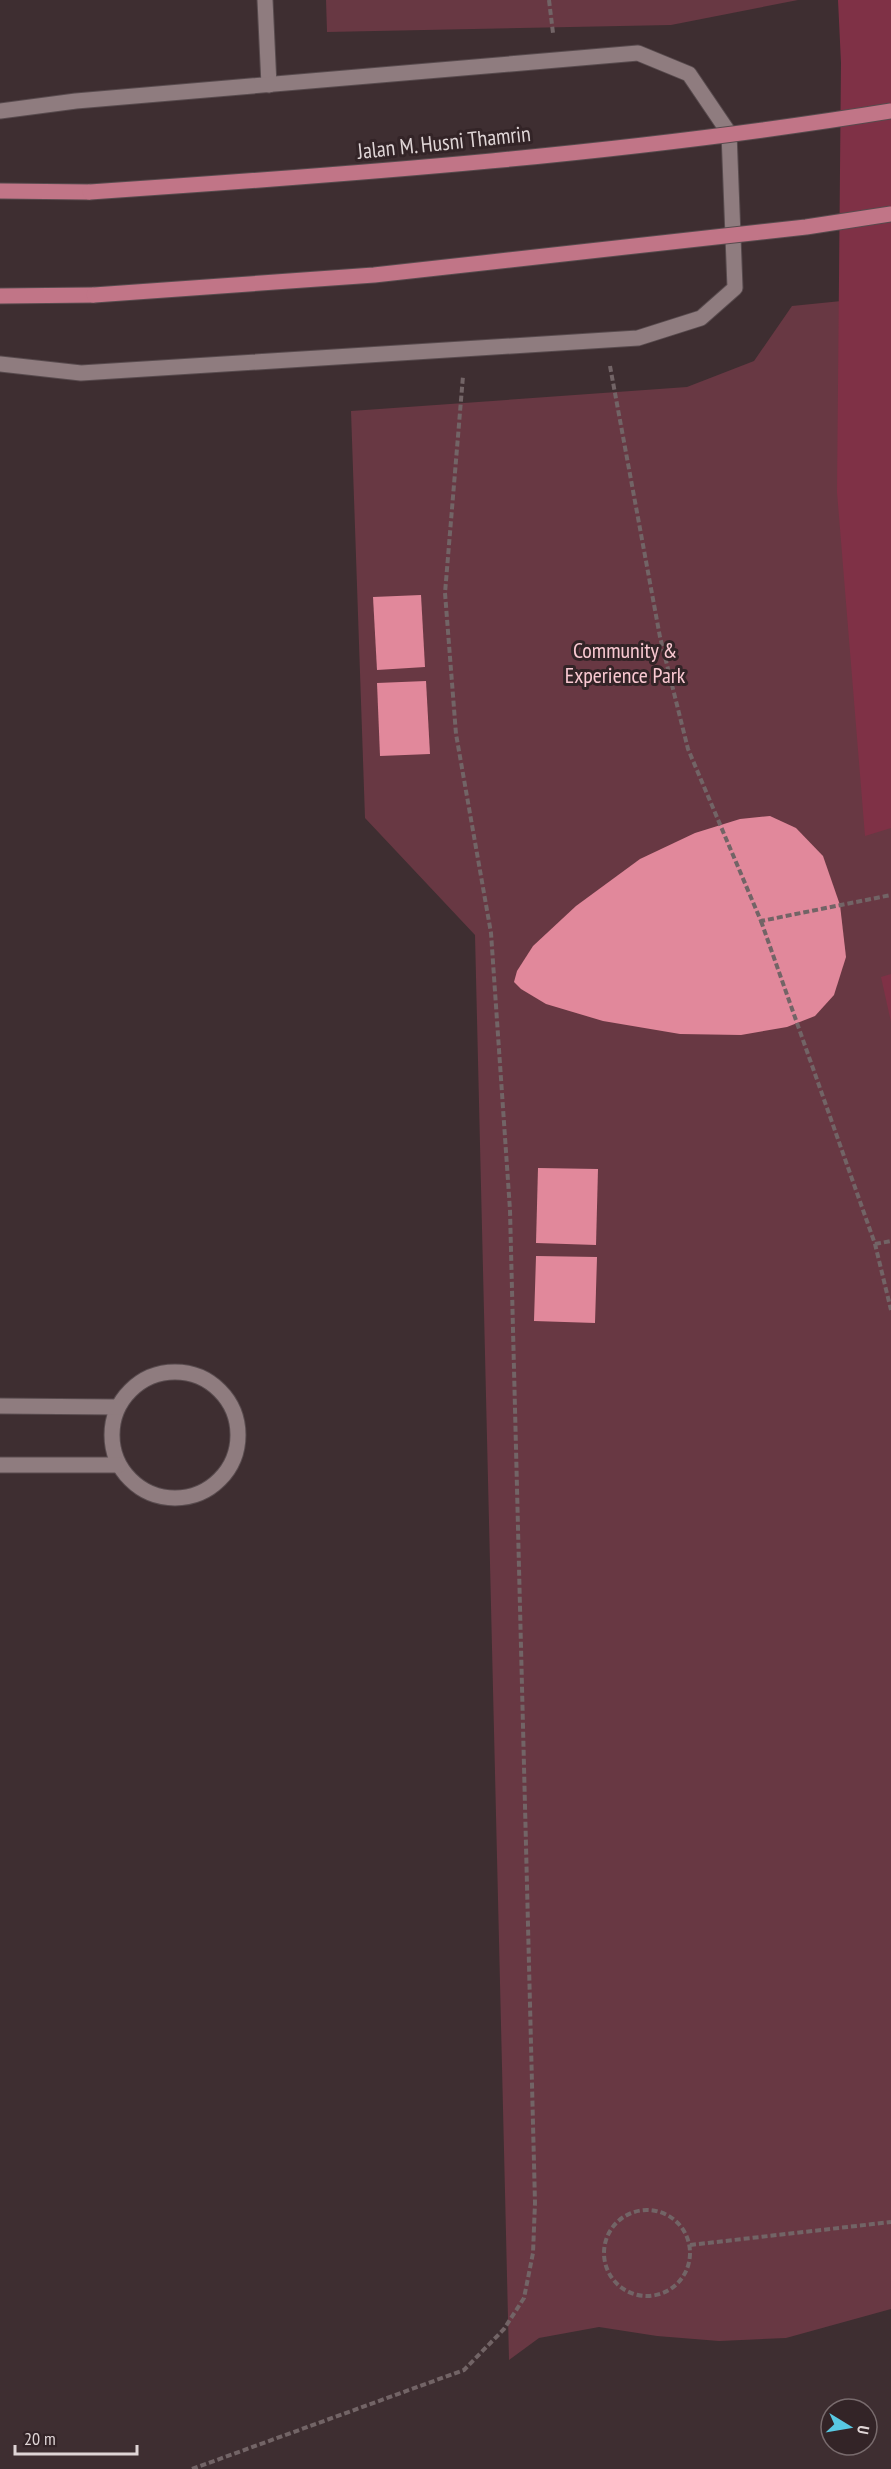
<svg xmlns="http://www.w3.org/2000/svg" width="891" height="2469" viewBox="0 0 891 2469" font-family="'PT Sans Narrow',sans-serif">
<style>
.green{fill:#683843}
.water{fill:#7f3146}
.building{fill:#e1889b}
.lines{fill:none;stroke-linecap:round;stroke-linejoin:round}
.minor-casing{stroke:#584b4e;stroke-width:17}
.major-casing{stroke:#584b4e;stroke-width:17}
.path{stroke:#726466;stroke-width:4;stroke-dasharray:6 3;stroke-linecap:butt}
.minor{stroke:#8f7c7f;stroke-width:15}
.major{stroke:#c17587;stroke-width:15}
.major-bridge-casing{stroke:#584b4e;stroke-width:17;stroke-linecap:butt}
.major-bridge{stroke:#c17587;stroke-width:15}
.labels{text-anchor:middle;stroke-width:6;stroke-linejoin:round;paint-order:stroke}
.street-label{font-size:22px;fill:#dfd5d6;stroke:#332427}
.park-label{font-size:22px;fill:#fac9d2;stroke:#332427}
</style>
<rect width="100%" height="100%" fill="#3e2e31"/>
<!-- green -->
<g class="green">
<polygon points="326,0 798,0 671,25 327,32"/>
<polygon points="891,296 891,2309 786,2338 719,2341 657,2336 599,2327 539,2338 509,2360 475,935 365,818 351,411 687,387 754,361 792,306"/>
</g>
<!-- water -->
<g class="water">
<polygon points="838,0 891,0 891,828 865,836 837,492 841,63"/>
<polygon points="891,974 891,1022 881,977"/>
</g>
<!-- building -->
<g class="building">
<polygon points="421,595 425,667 377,670 373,597"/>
<polygon points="426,681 430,754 380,756 377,683"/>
<polygon points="770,816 796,828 823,856 840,905 846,957 834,995 815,1016 787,1027 741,1035 680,1034 603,1021 546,1004 521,989 514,982 517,971 533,946 576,906 640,859 695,833 740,819"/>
<polygon points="538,1168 598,1169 596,1245 536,1243"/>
<polygon points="536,1256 597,1257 595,1323 534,1321"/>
</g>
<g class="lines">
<defs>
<g id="minor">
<polyline points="265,0 269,85"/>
<polyline points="0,111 76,101 638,53 689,74 729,133 735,288 701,318 638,338 81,373 0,364"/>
<circle cx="175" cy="1435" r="63"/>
<polyline points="0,1406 118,1407"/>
<polyline points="0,1465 119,1465"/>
</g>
<g id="major">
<polyline points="0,191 90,192"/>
<polyline points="0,296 94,295"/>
</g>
</defs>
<!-- minor casing -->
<use href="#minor" class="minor-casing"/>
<!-- major casing -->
<use href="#major" class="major-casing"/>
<!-- path -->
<g class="path">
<polyline points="549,0 553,33"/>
<polyline points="610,366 660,637 688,749 761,921 891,895"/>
<polyline points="761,921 875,1244 891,1310"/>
<polyline points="875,1244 891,1241"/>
<circle cx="647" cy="2253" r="43"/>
<polyline points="690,2245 891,2222"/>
<polyline points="192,2469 464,2370 504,2329 524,2298 533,2253 535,2203 510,1210 491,933 456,734 445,593 463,376"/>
</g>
<!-- minor -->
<use href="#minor" class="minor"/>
<!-- major -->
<use href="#major" class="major"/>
<defs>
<g id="major-bridge">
<path d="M90,192C358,174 626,154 891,111"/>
<polyline points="94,295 374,275 806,227 891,214"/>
</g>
</defs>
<!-- major-bridge casing -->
<use href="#major-bridge" class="major-bridge-casing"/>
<!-- major-bridge -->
<use href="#major-bridge" class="major-bridge"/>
</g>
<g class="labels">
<!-- street labels -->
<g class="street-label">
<text transform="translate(444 142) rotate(-6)" y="8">Jalan M. Husni Thamrin</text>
</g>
<!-- park labels -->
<g class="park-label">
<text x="625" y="658">Community &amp;<tspan x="625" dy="25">Experience Park</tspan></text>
</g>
</g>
<!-- north arrow -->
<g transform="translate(849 2427) rotate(101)"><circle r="28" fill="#332427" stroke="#786b6d" stroke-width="1.5"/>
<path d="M0-4.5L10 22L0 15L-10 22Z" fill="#58c9e3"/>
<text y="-9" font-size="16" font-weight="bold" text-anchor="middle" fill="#dfd5d6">U</text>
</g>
<!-- scale -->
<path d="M15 2445v9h122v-9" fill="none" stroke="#dfd5d6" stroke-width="3"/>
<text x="24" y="2445" font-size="18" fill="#dfd5d6" stroke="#332427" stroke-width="4.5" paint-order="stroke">20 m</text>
</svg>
